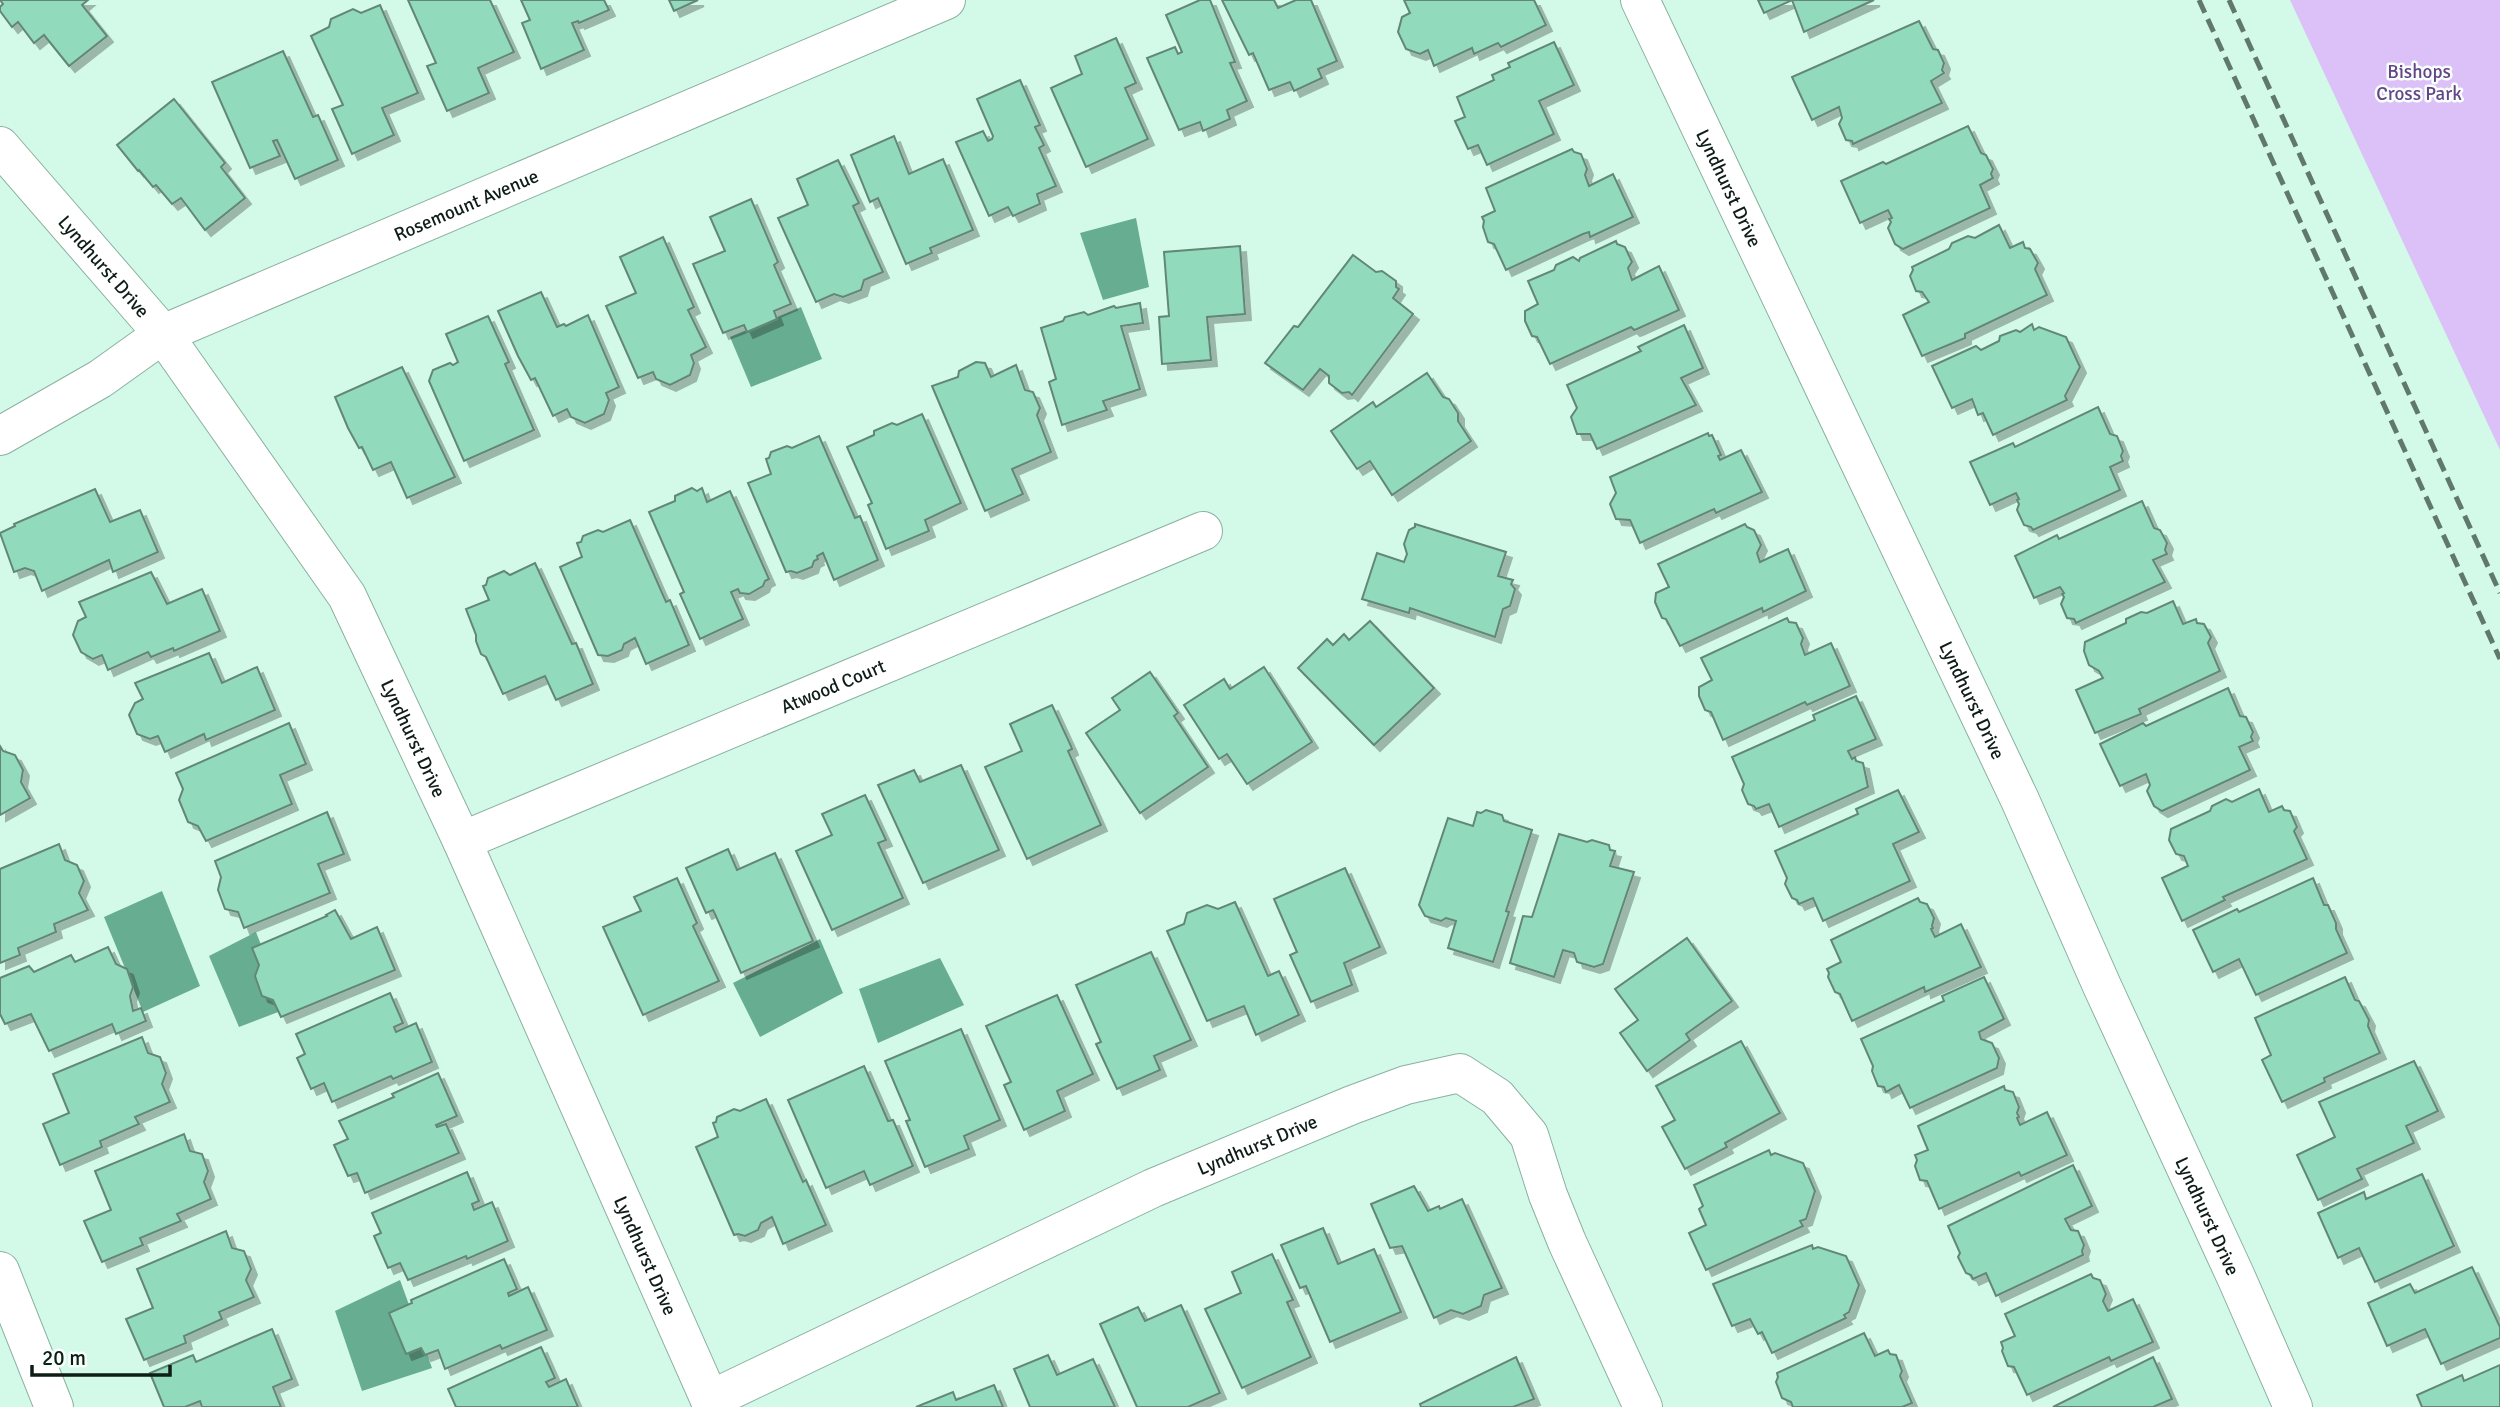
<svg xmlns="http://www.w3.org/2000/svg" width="2500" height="1407" viewBox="0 0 2500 1407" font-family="Signika,sans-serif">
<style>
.green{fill:#dbc1f7}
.water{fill:#67ad91}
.building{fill:#92dabc;stroke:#638777;stroke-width:2;filter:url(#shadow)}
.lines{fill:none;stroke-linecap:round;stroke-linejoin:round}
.minor-casing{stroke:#8bb0a0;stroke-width:40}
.minor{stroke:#fff;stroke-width:38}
.rail{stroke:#60786d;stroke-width:5;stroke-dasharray:14 7;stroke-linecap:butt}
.labels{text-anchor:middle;stroke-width:5;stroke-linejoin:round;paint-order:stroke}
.park-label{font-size:19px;fill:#664387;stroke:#f7fffb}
.street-label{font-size:19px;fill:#0f1d17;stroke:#f7fffb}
</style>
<defs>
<filter id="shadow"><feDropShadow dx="6" dy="6" stdDeviation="0" flood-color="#0004"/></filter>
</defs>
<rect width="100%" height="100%" fill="#d3fae8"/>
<!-- green -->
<polygon class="green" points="2290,0 2500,0 2500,450"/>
<!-- water -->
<g class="water">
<polygon points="1136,218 1149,287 1103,300 1080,233"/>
<polygon points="801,307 822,359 751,387 730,337"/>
<polygon points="162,891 200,986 143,1012 104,917"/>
<polygon points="256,932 286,1009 239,1027 209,956"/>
<polygon points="820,939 843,993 760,1037 733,983"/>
<polygon points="940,958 964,1005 878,1043 859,989"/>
<polygon points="400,1280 432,1368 362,1391 335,1311"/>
</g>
<!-- building -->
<g class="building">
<polygon points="0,0 88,0 82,5 107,36 69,66 44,35 34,43 18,22 12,27 0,11 0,7 3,4"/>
<polygon points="408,0 490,0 514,52 478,68 489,93 447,111 427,66 436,63"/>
<polygon points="521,0 604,0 609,10 579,23 578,21 572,23 584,50 541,69 522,23 530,20"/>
<polygon points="669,0 698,0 674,11"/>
<polygon points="1200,0 1210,0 1235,62 1230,63 1247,101 1227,110 1230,119 1203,131 1200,122 1179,130 1147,58 1175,47 1178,54 1182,52 1166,15"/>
<polygon points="1222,0 1274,0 1278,8 1296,0 1311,0 1337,61 1318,69 1322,78 1294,91 1290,82 1269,90 1253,53 1249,55"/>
<polygon points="1404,0 1534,0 1546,25 1501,47 1498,43 1474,54 1472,48 1434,66 1428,50 1420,54 1406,49 1398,32 1402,17 1410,13"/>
<polygon points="1758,0 1874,0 1804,32 1792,0 1764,13"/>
<polygon points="380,5 418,93 382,108 394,135 352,154 332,109 343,105 311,36 329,27 331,19 353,9 361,13"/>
<polygon points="1919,21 1933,49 1938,50 1944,63 1942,70 1944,73 1931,81 1942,103 1853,144 1852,141 1846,140 1839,124 1842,118 1839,107 1812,120 1792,77"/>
<polygon points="1116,38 1136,83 1125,88 1148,139 1086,167 1051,88 1082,74 1075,56"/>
<polygon points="1554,42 1574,85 1539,101 1554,134 1487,165 1478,145 1468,149 1455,121 1465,117 1457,97 1494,80 1492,75 1510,67 1508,63"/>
<polygon points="283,51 313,117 318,115 338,160 295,179 277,140 273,141 280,156 250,168 212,82"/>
<polygon points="1020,80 1040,125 1035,127 1044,145 1039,148 1056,186 1037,194 1040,204 1013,216 1008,207 989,216 956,142 983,131 988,141 992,139 993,136 977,99"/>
<polygon points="174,99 225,163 221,167 245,198 205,230 181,198 172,204 156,185 153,187 139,170 138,171 117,145"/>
<polygon points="1968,126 1981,153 1986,155 1993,169 1991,174 1993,178 1980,185 1990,208 1903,249 1895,244 1888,228 1891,222 1889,219 1892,218 1888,210 1860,223 1841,181 1883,162 1886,164"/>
<polygon points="894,136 909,174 943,159 973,230 930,248 932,253 906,264 878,198 870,202 851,155"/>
<polygon points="1572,149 1574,152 1581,154 1587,169 1585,175 1589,186 1613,174 1633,217 1590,237 1589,232 1583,234 1506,270 1494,244 1488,242 1483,227 1484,221 1482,217 1495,211 1486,188"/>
<polygon points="838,160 859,203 853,206 883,272 864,280 861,290 843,297 834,294 816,302 778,218 808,205 797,179"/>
<polygon points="751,199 778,262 774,265 791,304 774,311 777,319 747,332 744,325 723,333 693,264 725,251 710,217"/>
<polygon points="1999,225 2010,248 2023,242 2025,248 2030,249 2038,263 2035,269 2047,295 1965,334 1965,338 1922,356 1903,315 1929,302 1922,292 1916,291 1910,276 1913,270 1912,267 1949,249 1952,243 1968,236 1975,238"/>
<polygon points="663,237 694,307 688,310 706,347 691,355 694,363 690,375 670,385 656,379 653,372 638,378 606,306 636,293 620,257"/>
<polygon points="1616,241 1617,244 1625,247 1632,262 1628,268 1632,280 1659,266 1679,310 1637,329 1634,330 1631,327 1550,364 1537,337 1532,336 1525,321 1525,311 1538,304 1528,281 1554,270 1556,265 1573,257 1579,261 1580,258"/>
<polygon points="1240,246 1245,314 1207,317 1211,360 1162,364 1159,317 1169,316 1164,252"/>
<polygon points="1353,255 1376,272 1382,271 1396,281 1396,287 1399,289 1393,298 1413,314 1352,395 1349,392 1342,393 1329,383 1329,376 1320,369 1303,390 1265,363 1294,326 1298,327"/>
<polygon points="541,292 557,327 564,324 566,326 588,315 619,387 606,393 609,400 604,414 585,423 571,417 567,409 553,416 535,378 531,380 518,356 498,311"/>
<polygon points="1140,303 1143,323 1121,326 1140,389 1103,401 1107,410 1062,425 1049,382 1056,379 1041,328 1063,321 1065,317 1084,312 1088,315 1114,306 1116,308"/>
<polygon points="488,316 509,362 505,364 534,430 464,461 429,381 433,370 450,363 453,365 458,362 446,334"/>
<polygon points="2032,324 2034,330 2039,327 2066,337 2080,367 2065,396 2067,400 1993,435 1983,413 1978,415 1972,399 1952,408 1932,366 1976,346 1981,350 1999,341 2000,336 2016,330 2020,332"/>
<polygon points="1684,325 1703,368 1681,378 1696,405 1597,449 1590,434 1577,434 1571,417 1577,408 1567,385 1641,351 1638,347"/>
<polygon points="976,362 985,363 991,377 1016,365 1025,390 1033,392 1040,408 1037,415 1051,452 1012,469 1023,494 985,511 932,386 958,377 959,371"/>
<polygon points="402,367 455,477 407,498 391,462 373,470 362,447 359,448 348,428 335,397"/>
<polygon points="1427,373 1443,397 1449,399 1458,413 1458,421 1471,441 1392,495 1370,461 1357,469 1331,431 1373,402 1376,407"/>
<polygon points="2098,407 2110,434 2117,436 2123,451 2121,456 2123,461 2110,467 2120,490 2033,530 2031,527 2024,525 2017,510 2019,504 2017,500 2019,499 2016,493 1990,505 1970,462 2013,443 2015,447"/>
<polygon points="922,414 961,503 925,520 929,531 886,549 868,505 872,503 847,447 874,435 874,431 892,423 897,425"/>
<polygon points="1708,433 1709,436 1712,435 1721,455 1718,456 1720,460 1741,450 1762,492 1716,513 1714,509 1640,543 1630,520 1616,519 1610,504 1616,493 1610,477"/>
<polygon points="819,436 855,518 860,516 878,560 834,580 823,553 817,556 818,559 814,561 812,567 797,573 791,571 786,572 748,483 771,474 766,459 769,458 771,452 787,446 792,448"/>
<polygon points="692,488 697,491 702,488 707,502 730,491 769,579 765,581 763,586 749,594 740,593 738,589 731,592 743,619 700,639 680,594 684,592 649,512 675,501 675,496"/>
<polygon points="95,489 110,522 140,510 158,552 113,572 109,560 42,591 34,571 25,568 14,572 0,533 15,526 14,524"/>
<polygon points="2142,501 2154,528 2160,530 2167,543 2165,550 2167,554 2153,560 2165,582 2076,623 2074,619 2067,618 2061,604 2064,597 2062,594 2064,593 2060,587 2034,598 2015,556 2057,535 2059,539"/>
<polygon points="630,520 666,602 670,600 689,645 646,664 635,638 624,644 622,650 608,656 598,655 560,567 582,557 577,543 581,542 583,536 598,530 603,532"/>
<polygon points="1415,524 1506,552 1498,576 1513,580 1511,584 1515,589 1510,606 1503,609 1495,637 1410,608 1409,613 1362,599 1377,553 1404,562 1407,554 1404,544 1409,530 1415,527"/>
<polygon points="1745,524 1747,527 1754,530 1761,545 1757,553 1760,562 1788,549 1806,591 1763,612 1762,608 1680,646 1666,619 1662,618 1655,602 1656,593 1669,587 1658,564"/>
<polygon points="535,563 572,644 576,643 593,684 556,700 545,676 503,694 486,657 481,654 476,641 476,635 466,609 489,600 483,586 486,585 488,578 504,571 510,575"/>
<polygon points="151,572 167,604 202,589 220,631 174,651 173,648 151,657 148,652 108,670 102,655 93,659 81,652 73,635 78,621 86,617 79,602"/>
<polygon points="2173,601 2183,624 2196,619 2197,623 2204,624 2211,637 2208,643 2220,671 2139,709 2141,714 2095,733 2076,690 2103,678 2099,671 2089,665 2084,651 2085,642 2126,623 2126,619 2141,612 2147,613"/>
<polygon points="1787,618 1789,622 1796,623 1803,638 1801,644 1805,655 1831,643 1850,686 1807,705 1805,702 1723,740 1711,712 1705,710 1699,696 1699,687 1712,680 1701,658"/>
<polygon points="1370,621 1434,688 1374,745 1298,668 1327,639 1333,645 1344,634 1349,640"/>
<polygon points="209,653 222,683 257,667 275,710 206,740 204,734 165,752 158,736 150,739 137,734 129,715 135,703 143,699 135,683"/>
<polygon points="1264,667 1312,742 1247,784 1227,754 1219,759 1184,705 1224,679 1230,689"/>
<polygon points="1150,672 1178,713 1174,716 1208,767 1140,813 1086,733 1120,710 1112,698"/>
<polygon points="2228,688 2240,716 2246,717 2253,732 2251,737 2253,741 2239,747 2250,770 2162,811 2154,806 2147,791 2150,785 2146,774 2120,786 2100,744 2143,723 2146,726"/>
<polygon points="1856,696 1876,739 1848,751 1852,759 1855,757 1856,761 1863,763 1868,787 1779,827 1769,804 1756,809 1754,806 1748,804 1742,790 1744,784 1732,757 1815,720 1813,715"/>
<polygon points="1052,705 1071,746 1072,749 1068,751 1101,825 1027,859 985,767 1022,751 1010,724"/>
<polygon points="289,723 306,764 280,775 292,804 206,841 198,826 188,822 179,800 183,789 176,773"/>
<polygon points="0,746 3,751 15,755 23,770 21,782 30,798 0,815"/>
<polygon points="961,765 999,850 923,883 878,785 914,770 920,782"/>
<polygon points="2259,789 2269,812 2282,806 2284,810 2290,811 2297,827 2294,831 2307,859 2223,897 2225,900 2182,921 2162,878 2188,866 2184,856 2176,854 2169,840 2171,829 2210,811 2212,806 2226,799 2232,802"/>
<polygon points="1898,790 1919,832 1893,844 1910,881 1823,921 1813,898 1799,904 1797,900 1792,898 1785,884 1787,878 1775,851 1858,814 1856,809"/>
<polygon points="865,795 886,840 878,843 903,898 832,930 796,851 832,835 822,814"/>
<polygon points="1486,810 1502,815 1504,821 1532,830 1506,911 1509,912 1493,962 1448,948 1456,921 1446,918 1441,921 1425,916 1419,905 1448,818 1473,826 1477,812 1481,813"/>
<polygon points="327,812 344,854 318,864 330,893 244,928 238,912 225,909 218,890 221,877 215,861"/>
<polygon points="1559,834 1587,842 1592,840 1609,845 1610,850 1615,851 1610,866 1634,872 1603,964 1594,967 1577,962 1574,953 1563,950 1554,977 1510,963 1523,916 1532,917"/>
<polygon points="59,844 65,860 77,865 84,881 79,893 88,910 54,924 56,932 18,948 20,955 0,963 0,869"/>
<polygon points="728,849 737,870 775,853 813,941 741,973 715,914 713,910 706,913 686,868"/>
<polygon points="1345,868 1380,947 1344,963 1352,985 1311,1002 1290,955 1297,952 1274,899"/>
<polygon points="677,878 697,923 693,926 719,981 643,1015 603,927 641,911 634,897"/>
<polygon points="2313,878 2324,905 2328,905 2336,923 2336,929 2347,953 2256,995 2239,959 2213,972 2193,930 2237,909 2239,912"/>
<polygon points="1918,898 1920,902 1927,904 1934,918 1932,926 1933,928 1931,929 1935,937 1961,924 1981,967 1925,992 1924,987 1852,1021 1840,994 1835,992 1828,977 1829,973 1827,969 1841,962 1831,940"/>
<polygon points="1235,902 1268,976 1279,971 1299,1015 1256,1035 1244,1006 1207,1021 1167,931 1184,924 1187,913 1207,905 1218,909"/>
<polygon points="335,910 351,939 377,927 395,970 281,1017 273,1000 262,996 255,976 259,965 252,948 327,916 326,915"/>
<polygon points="1687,938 1732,1001 1686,1034 1690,1040 1647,1071 1620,1033 1638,1020 1615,989"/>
<polygon points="108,947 116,964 127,969 133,987 130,996 133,1011 141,1008 146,1021 116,1034 112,1024 49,1051 31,1014 5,1024 0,1014 0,978 29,966 34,972 71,955 75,962"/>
<polygon points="1151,952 1191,1040 1154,1056 1160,1070 1117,1089 1096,1044 1101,1042 1076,985"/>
<polygon points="1984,977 2004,1019 1979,1032 1981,1039 1992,1043 1999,1058 1997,1068 1910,1108 1899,1085 1886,1092 1884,1087 1878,1086 1872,1071 1873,1066 1861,1039 1944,1001 1942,996"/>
<polygon points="2345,977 2355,1000 2359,1001 2369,1020 2368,1026 2380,1053 2324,1078 2325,1082 2282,1102 2262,1060 2271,1055 2255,1018"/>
<polygon points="390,993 403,1023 394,1027 396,1032 416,1023 432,1062 393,1079 391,1076 332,1102 324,1083 311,1089 297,1058 305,1054 296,1034"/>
<polygon points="1057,995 1093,1074 1057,1091 1065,1111 1024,1130 1004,1085 1011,1082 986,1026"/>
<polygon points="961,1029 1000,1120 964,1136 969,1149 925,1167 906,1121 910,1120 885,1061"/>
<polygon points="142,1037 148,1053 160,1057 166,1073 162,1084 170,1102 135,1117 139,1124 100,1141 102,1147 60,1165 43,1124 69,1113 53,1074"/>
<polygon points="1741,1041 1780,1113 1725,1143 1727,1147 1685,1169 1662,1127 1675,1120 1656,1086"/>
<polygon points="2414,1061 2438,1111 2406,1126 2414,1143 2357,1169 2362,1179 2318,1200 2297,1155 2335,1137 2319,1102"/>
<polygon points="864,1066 888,1121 893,1120 913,1166 870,1185 864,1171 826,1188 788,1100"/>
<polygon points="438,1073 457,1116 436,1125 437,1127 446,1124 459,1153 365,1193 357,1173 348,1176 334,1145 348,1139 339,1121 394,1097 392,1094"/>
<polygon points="2004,1086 2005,1090 2013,1092 2019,1107 2017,1113 2019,1117 2017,1118 2020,1125 2047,1112 2067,1155 2021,1176 2019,1172 1939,1209 1927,1181 1920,1180 1915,1166 1917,1160 1915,1155 1928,1150 1918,1126"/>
<polygon points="766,1099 803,1182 806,1180 826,1225 783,1244 772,1217 761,1223 758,1230 745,1236 738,1234 734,1235 696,1147 718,1137 713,1123 716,1122 717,1117 734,1109 740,1111"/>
<polygon points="184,1134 190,1151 202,1154 208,1171 204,1182 211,1199 177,1214 181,1221 140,1238 143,1245 102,1262 84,1221 111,1210 95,1171"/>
<polygon points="1769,1150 1771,1155 1775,1153 1803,1163 1815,1191 1806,1219 1800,1221 1803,1226 1706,1270 1689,1233 1706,1225 1699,1209 1703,1206 1694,1185"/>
<polygon points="2073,1165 2092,1206 2065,1219 2071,1230 2078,1231 2084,1245 2082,1251 2083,1255 1996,1296 1986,1273 1973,1279 1971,1275 1966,1273 1958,1257 1960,1253 1948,1226"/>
<polygon points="467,1172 479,1201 472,1204 474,1210 492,1202 508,1241 467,1259 466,1256 408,1280 400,1263 388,1268 374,1236 381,1233 372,1213"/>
<polygon points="2422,1174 2454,1246 2375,1282 2359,1248 2338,1258 2318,1213 2364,1192 2366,1199"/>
<polygon points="1414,1186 1428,1211 1439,1206 1440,1209 1462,1199 1502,1288 1484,1295 1481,1306 1463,1314 1451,1310 1434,1318 1402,1246 1390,1248 1371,1204"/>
<polygon points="1323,1228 1338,1264 1374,1249 1401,1312 1330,1342 1306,1286 1300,1288 1281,1245"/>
<polygon points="226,1231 232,1248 244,1251 251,1269 246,1280 254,1297 219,1312 222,1319 184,1336 186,1343 144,1360 126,1319 153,1308 137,1269"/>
<polygon points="1812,1245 1813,1249 1818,1247 1846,1256 1859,1285 1849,1312 1844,1315 1846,1318 1772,1353 1762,1332 1758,1334 1750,1319 1732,1326 1713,1284"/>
<polygon points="1272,1254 1293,1300 1287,1302 1311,1357 1242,1388 1205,1309 1241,1293 1232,1272"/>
<polygon points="504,1259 517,1289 508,1293 509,1296 528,1287 547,1330 502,1349 500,1345 445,1369 438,1350 425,1355 421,1348 406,1354 389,1313 412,1303 411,1300"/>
<polygon points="2472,1267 2500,1327 2500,1338 2441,1364 2425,1329 2387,1346 2368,1303 2410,1284 2415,1293"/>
<polygon points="2091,1274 2093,1278 2100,1280 2106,1294 2103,1301 2108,1311 2133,1299 2153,1342 2111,1361 2109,1357 2027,1395 2014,1367 2008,1366 2002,1351 2003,1348 2001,1342 2015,1336 2005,1314"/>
<polygon points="1181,1305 1220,1393 1188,1407 1137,1407 1100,1324 1138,1307 1145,1321"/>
<polygon points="272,1329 292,1379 273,1387 281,1407 202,1407 200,1401 185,1407 164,1407 150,1373 193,1355 196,1362"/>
<polygon points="1864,1333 1875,1356 1888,1350 1890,1354 1896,1355 1902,1371 1900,1376 1912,1403 1902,1407 1793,1407 1791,1402 1782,1398 1776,1382 1778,1377 1777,1373"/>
<polygon points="541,1347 555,1378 546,1382 549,1387 566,1379 578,1407 456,1407 448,1389"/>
<polygon points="1048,1355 1057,1375 1093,1359 1115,1407 1030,1407 1014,1369"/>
<polygon points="1516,1357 1534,1399 1513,1407 1421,1407 1420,1404"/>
<polygon points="2153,1357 2172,1399 2153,1407 2053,1407"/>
<polygon points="2500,1365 2500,1407 2422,1407 2417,1395 2462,1375 2464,1381"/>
<polygon points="994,1385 1003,1407 916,1407 953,1392 956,1400"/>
</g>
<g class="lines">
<defs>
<g id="minor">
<path id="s1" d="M1640,0L2020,800L2102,986L2236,1277L2293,1407"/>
<path id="s2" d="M0,146L163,334L347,596L462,841L713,1407"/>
<path id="s3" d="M0,436L100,379L163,334L946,0"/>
<path id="s4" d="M462,841L1203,531"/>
<polyline points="0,1271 54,1407"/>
<path id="s5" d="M710,1400L1153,1188L1352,1105L1406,1085L1460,1073L1497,1097L1529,1135L1548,1195L1567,1242L1643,1407"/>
</g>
</defs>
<!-- minor casing -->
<use href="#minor" class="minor-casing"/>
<!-- minor -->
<use href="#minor" class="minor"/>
<!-- rail -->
<g class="rail">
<polyline points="2199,0 2500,659"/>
<polyline points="2229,0 2500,593"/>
</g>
</g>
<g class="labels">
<!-- park labels -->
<g class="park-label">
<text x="2419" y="78">Bishops<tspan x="2419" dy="22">Cross Park</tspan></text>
</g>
<!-- street labels -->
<g class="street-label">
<text dy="7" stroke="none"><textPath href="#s1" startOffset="208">Lyndhurst Drive</textPath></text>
<text dy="7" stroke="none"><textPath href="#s3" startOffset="522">Rosemount Avenue</textPath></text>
<text dy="7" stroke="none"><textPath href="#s2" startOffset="159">Lyndhurst Drive</textPath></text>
<text dy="7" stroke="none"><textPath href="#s4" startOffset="402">Atwood Court</textPath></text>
<text dy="7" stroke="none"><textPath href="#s1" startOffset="775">Lyndhurst Drive</textPath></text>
<text dy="7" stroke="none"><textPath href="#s2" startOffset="726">Lyndhurst Drive</textPath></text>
<text dy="7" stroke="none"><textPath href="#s5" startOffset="604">Lyndhurst Drive</textPath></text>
<text dy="7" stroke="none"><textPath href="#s1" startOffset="1342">Lyndhurst Drive</textPath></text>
<text dy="7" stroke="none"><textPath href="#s2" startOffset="1293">Lyndhurst Drive</textPath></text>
</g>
</g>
<!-- scale -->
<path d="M32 1365v10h138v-10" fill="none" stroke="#0f1d17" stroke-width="3.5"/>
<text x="42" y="1365" font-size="21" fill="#0f1d17" stroke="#f7fffb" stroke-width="5" paint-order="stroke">20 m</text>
</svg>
